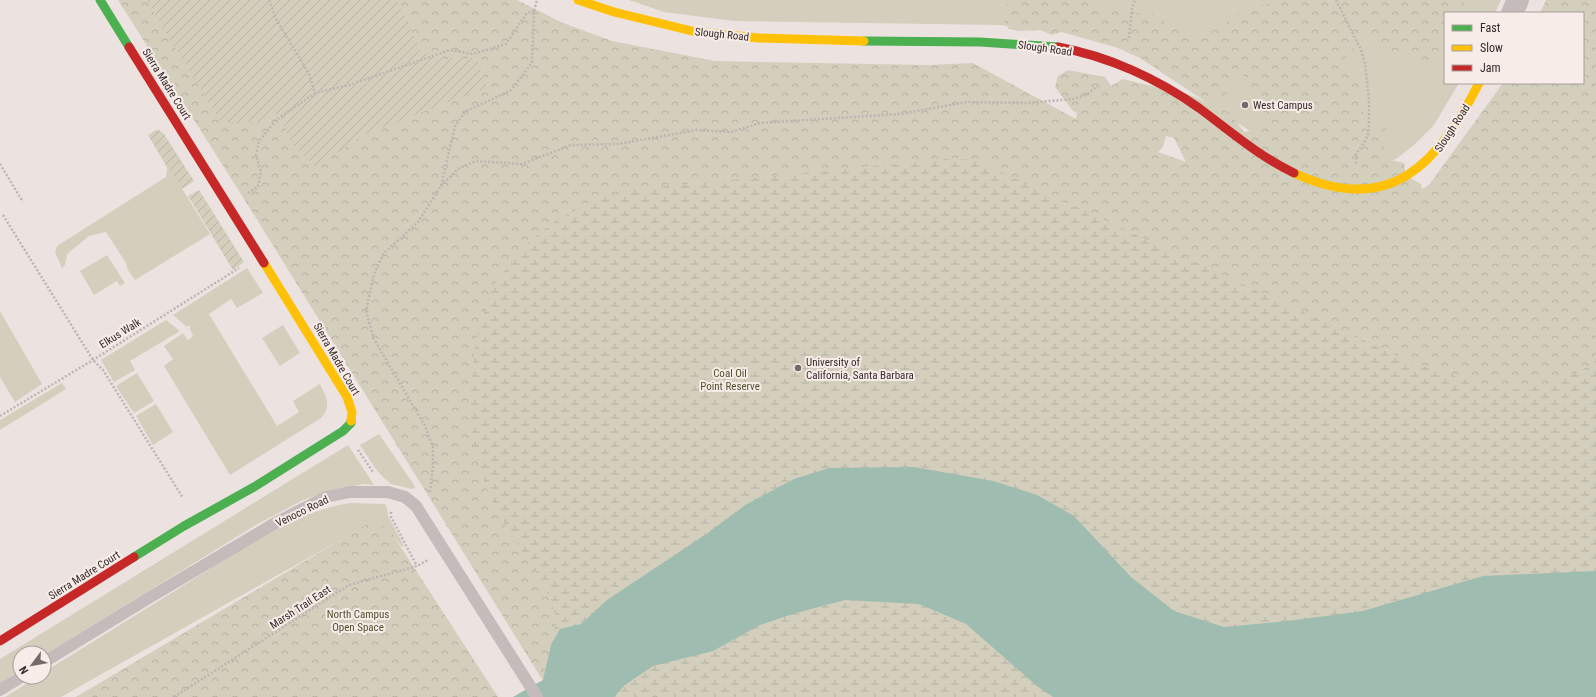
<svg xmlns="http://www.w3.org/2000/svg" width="1596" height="697" viewBox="0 0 1596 697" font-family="'Roboto Condensed',sans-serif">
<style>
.grass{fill:#d3cfbc}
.forest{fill:url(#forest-crowns);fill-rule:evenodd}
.wetland{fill:url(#wetland-marsh)}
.garden{fill:url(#garden-furrows)}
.water{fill:#9fbcb1}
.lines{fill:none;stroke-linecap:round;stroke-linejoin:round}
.path{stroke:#bdb4b3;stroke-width:2.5;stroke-dasharray:2 2;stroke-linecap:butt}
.lane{stroke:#c5bbba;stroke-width:12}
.street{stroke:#c5bbba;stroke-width:22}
.fast{stroke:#4caf50;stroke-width:9}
.slow{stroke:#ffc107;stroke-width:9}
.jam{stroke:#c62828;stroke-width:9}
.poi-dot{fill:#756a69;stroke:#f8ece9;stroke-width:1.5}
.labels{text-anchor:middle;stroke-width:4;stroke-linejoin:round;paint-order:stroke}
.street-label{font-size:11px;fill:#352929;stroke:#f8ece9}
.poi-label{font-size:11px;fill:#352929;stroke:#f8ece9;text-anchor:start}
.park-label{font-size:11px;fill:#50512f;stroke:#f8ece9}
</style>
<defs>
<pattern id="forest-crowns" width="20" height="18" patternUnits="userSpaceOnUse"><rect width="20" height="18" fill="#d3cfbc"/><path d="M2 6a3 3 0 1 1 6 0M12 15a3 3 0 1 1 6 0" fill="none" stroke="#b6b2a2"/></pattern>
<pattern id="wetland-marsh" width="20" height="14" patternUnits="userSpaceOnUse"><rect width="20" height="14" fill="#d3cfbc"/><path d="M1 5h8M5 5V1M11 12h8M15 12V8" fill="none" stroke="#b6b2a2"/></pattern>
<pattern id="garden-furrows" width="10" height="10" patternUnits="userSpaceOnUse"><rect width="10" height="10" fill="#d3cfbc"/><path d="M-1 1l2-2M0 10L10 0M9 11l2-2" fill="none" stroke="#b6b2a2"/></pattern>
</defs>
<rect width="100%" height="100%" fill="#ece3e1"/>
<!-- grass -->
<g class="grass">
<polygon points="629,0 1501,0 1495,13 1445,13 1445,83 1459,83 1434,125 1414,145 1396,159 1371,168 1286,155 1140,58 1118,48 1058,31 999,25 734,21 664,12"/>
<polygon points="167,169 170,169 210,234 135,280 128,270 126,263 106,232 89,236 67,254 65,265 62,268 55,252 57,246 166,177"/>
<polygon points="107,255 125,283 120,286 117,281 94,295 80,271"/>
<path d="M247,268L263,293L237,308L231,299L209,314L277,426L299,412L293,401L320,384C326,396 332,407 321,418L230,475L164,366L173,359L164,346L183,333L188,340L193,336L190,329V325L187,327L173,315Z"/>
<polygon points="0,311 42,384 15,402 0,377"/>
<polygon points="166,320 180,331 130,361 135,370 114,382 101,360"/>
<polygon points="283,325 300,353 280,366 262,338"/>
<polygon points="137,373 154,401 134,413 116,386"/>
<polygon points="62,383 66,389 0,430 0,420"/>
<polygon points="156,404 173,432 153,445 136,416"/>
<polygon points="379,434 414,485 415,488 412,489 391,484 384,478 375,468 360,445"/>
<polygon points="348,445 374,485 364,484 332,490 303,500 256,525 44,655 44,653 20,653 20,670 0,683 0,659"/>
<path d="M351,503L385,504L387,508L388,516L404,546L402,547C394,536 386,528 374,521L61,697H5L37,677H44V672C94,641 144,610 194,579C242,549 294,511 351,503Z"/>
</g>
<!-- forest -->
<g class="forest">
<path d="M118,0H517L563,23L612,41L715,61L928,65L973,63L1076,119L1077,113L1072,110L1055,87L1058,76L1068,70L1105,77L1111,86L1123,79L1193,96L1231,114L1244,132L1265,129L1263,98L1251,92L1253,80L1230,69L1226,99L1212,102L1132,53L1067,30L1052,35L1040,30L1021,31L1009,29C1001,20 1004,14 1008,3L1014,0H1094L1100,4L1106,12L1120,6L1136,13L1150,12L1175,29L1192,34L1215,30L1247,7L1286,1L1466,0L1458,13H1445V33L1439,43L1442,56L1440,65L1421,67L1420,52L1399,54L1377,46V40L1360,36L1352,42L1353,50L1344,59C1347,69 1359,74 1362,85C1364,91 1358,98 1360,104C1363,114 1366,114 1366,126L1370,128L1373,123H1383L1388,133L1382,141L1387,159L1404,163L1406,176L1421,184L1422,189L1429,185L1503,83H1583V13H1540L1546,0H1596V697H553L251,210ZM1166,136L1174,138L1186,162L1158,152L1163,147Z"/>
<polygon points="374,520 384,526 393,535 498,697 76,697"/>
</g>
<!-- wetland -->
<polygon class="wetland" points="957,158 980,162 1408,361 1476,383 1512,390 1551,384 1586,368 1596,361 1596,697 669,697 655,691 635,697 513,697 543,680 554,633 556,616 544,584 506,527 487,490 473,445 470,397 476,339 491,290 521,248 554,222 594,200 637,189"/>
<!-- garden -->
<g class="garden">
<polygon points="146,0 397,0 420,49 436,59 476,58 488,87 365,134 316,167 291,143 282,120 274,113 259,122 221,122"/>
<polygon points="156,130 159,130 164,134 194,181 182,189 170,170 168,169 148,135"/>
<polygon points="199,190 244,262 233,270 188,196"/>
</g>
<!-- water -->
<polygon class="water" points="914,467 993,481 1037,495 1074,516 1131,577 1174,611 1224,627 1288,621 1363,611 1483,576 1596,571 1596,697 1053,697 1037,686 966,624 919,604 845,600 796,613 760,625 713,651 653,666 625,685 614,697 513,697 543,680 551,645 560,629 581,624 607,600 705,535 747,504 794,479 829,468"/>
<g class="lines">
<!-- path -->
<g class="path">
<polyline points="269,0 276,19 309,74 315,93"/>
<polyline points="1336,0 1361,50 1365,63 1369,100 1369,132 1364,143 1356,154 1356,165"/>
<polyline points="1129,38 1132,8 1135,0"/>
<polyline points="0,164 23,202"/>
<polyline points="441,186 458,169 476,161 522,164 571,145 618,144 697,130 731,132 760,123 900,114 967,102 1026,103 1073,99 1086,95 1099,85"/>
<polyline points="248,193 258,187 261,172 256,155 259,141 276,120 315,93 349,85 450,50 473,54 506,44 527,13 534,11"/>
<polyline points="3,215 93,360 103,370 183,498"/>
<polyline points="0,416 93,360 239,268"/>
<polyline points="358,450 373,472"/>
<polyline points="430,492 433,467 433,447 425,426 374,339 366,311 374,274 384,253 418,222 441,186 455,126 466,111 510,91 532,63 534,11 537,0"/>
<polyline points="391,512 391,517 417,566"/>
<polyline points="174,697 349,585 417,566 428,560"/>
</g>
<!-- lane -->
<g class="lane">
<polyline points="44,662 152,596 277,522 326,497 350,492 388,492 405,497 416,506 537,697"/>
<polyline points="0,690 21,677"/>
</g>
<!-- street -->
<polyline class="street" points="1512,13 1518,0"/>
<!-- fast -->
<g class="fast">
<polyline points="100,0 129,47"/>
<polyline points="864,41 980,42 1058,47"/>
<polyline points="134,557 184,526 254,487 343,431 351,423 351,421"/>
</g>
<!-- slow -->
<g class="slow">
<polyline points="578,0 614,12 696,32 759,38 864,41"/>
<path d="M1294,173C1390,218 1438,164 1479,83"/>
<polyline points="264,263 347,397 352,412 351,421"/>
</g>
<!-- jam -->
<g class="jam">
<polyline points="129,47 264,263"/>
<path d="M1058,47C1108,56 1158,79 1199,108C1230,131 1260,157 1294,173"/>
<polyline points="0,641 134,557"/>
</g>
</g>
<!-- markers -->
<g class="poi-dot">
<circle cx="1245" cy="105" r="4"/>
<circle cx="798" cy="368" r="4"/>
</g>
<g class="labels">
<!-- street labels -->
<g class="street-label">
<text transform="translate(722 34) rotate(6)" y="4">Slough Road</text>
<text transform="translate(1045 48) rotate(8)" y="4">Slough Road</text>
<text transform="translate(167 84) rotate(58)" y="4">Sierra Madre Court</text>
<text transform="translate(1452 128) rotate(-57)" y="4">Slough Road</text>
<text transform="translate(120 333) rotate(-32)" y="4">Elkus Walk</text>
<text transform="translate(337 359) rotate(60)" y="4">Sierra Madre Court</text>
<text transform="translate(302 511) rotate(-26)" y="4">Venoco Road</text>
<text transform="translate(84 575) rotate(-32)" y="4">Sierra Madre Court</text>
<text transform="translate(300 607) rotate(-33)" y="4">Marsh Trail East</text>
</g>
<!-- poi labels -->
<g class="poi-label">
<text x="1253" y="109">West Campus</text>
<text x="806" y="366">University of<tspan x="806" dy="13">California, Santa Barbara</tspan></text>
</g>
<!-- park labels -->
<g class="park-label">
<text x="730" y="377">Coal Oil<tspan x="730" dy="13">Point Reserve</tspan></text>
<text x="358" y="618">North Campus<tspan x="358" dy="13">Open Space</tspan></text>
</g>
</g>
<!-- legend -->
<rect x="1444" y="12" width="140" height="72" fill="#f8ece9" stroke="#aa9e9c"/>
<rect x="1452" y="25" width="20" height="6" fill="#4caf50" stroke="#aa9e9c"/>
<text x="1480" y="32" font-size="12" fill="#352929">Fast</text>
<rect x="1452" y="45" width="20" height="6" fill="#ffc107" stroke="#aa9e9c"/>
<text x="1480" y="52" font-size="12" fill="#352929">Slow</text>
<rect x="1452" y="65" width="20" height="6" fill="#c62828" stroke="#aa9e9c"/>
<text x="1480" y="72" font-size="12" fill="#352929">Jam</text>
<!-- north arrow -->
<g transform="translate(32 665) rotate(238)"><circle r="19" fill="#f8ece9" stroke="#aa9e9c"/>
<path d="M0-3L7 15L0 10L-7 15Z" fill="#756a69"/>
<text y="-6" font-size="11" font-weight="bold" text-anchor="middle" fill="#352929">N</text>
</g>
</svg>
